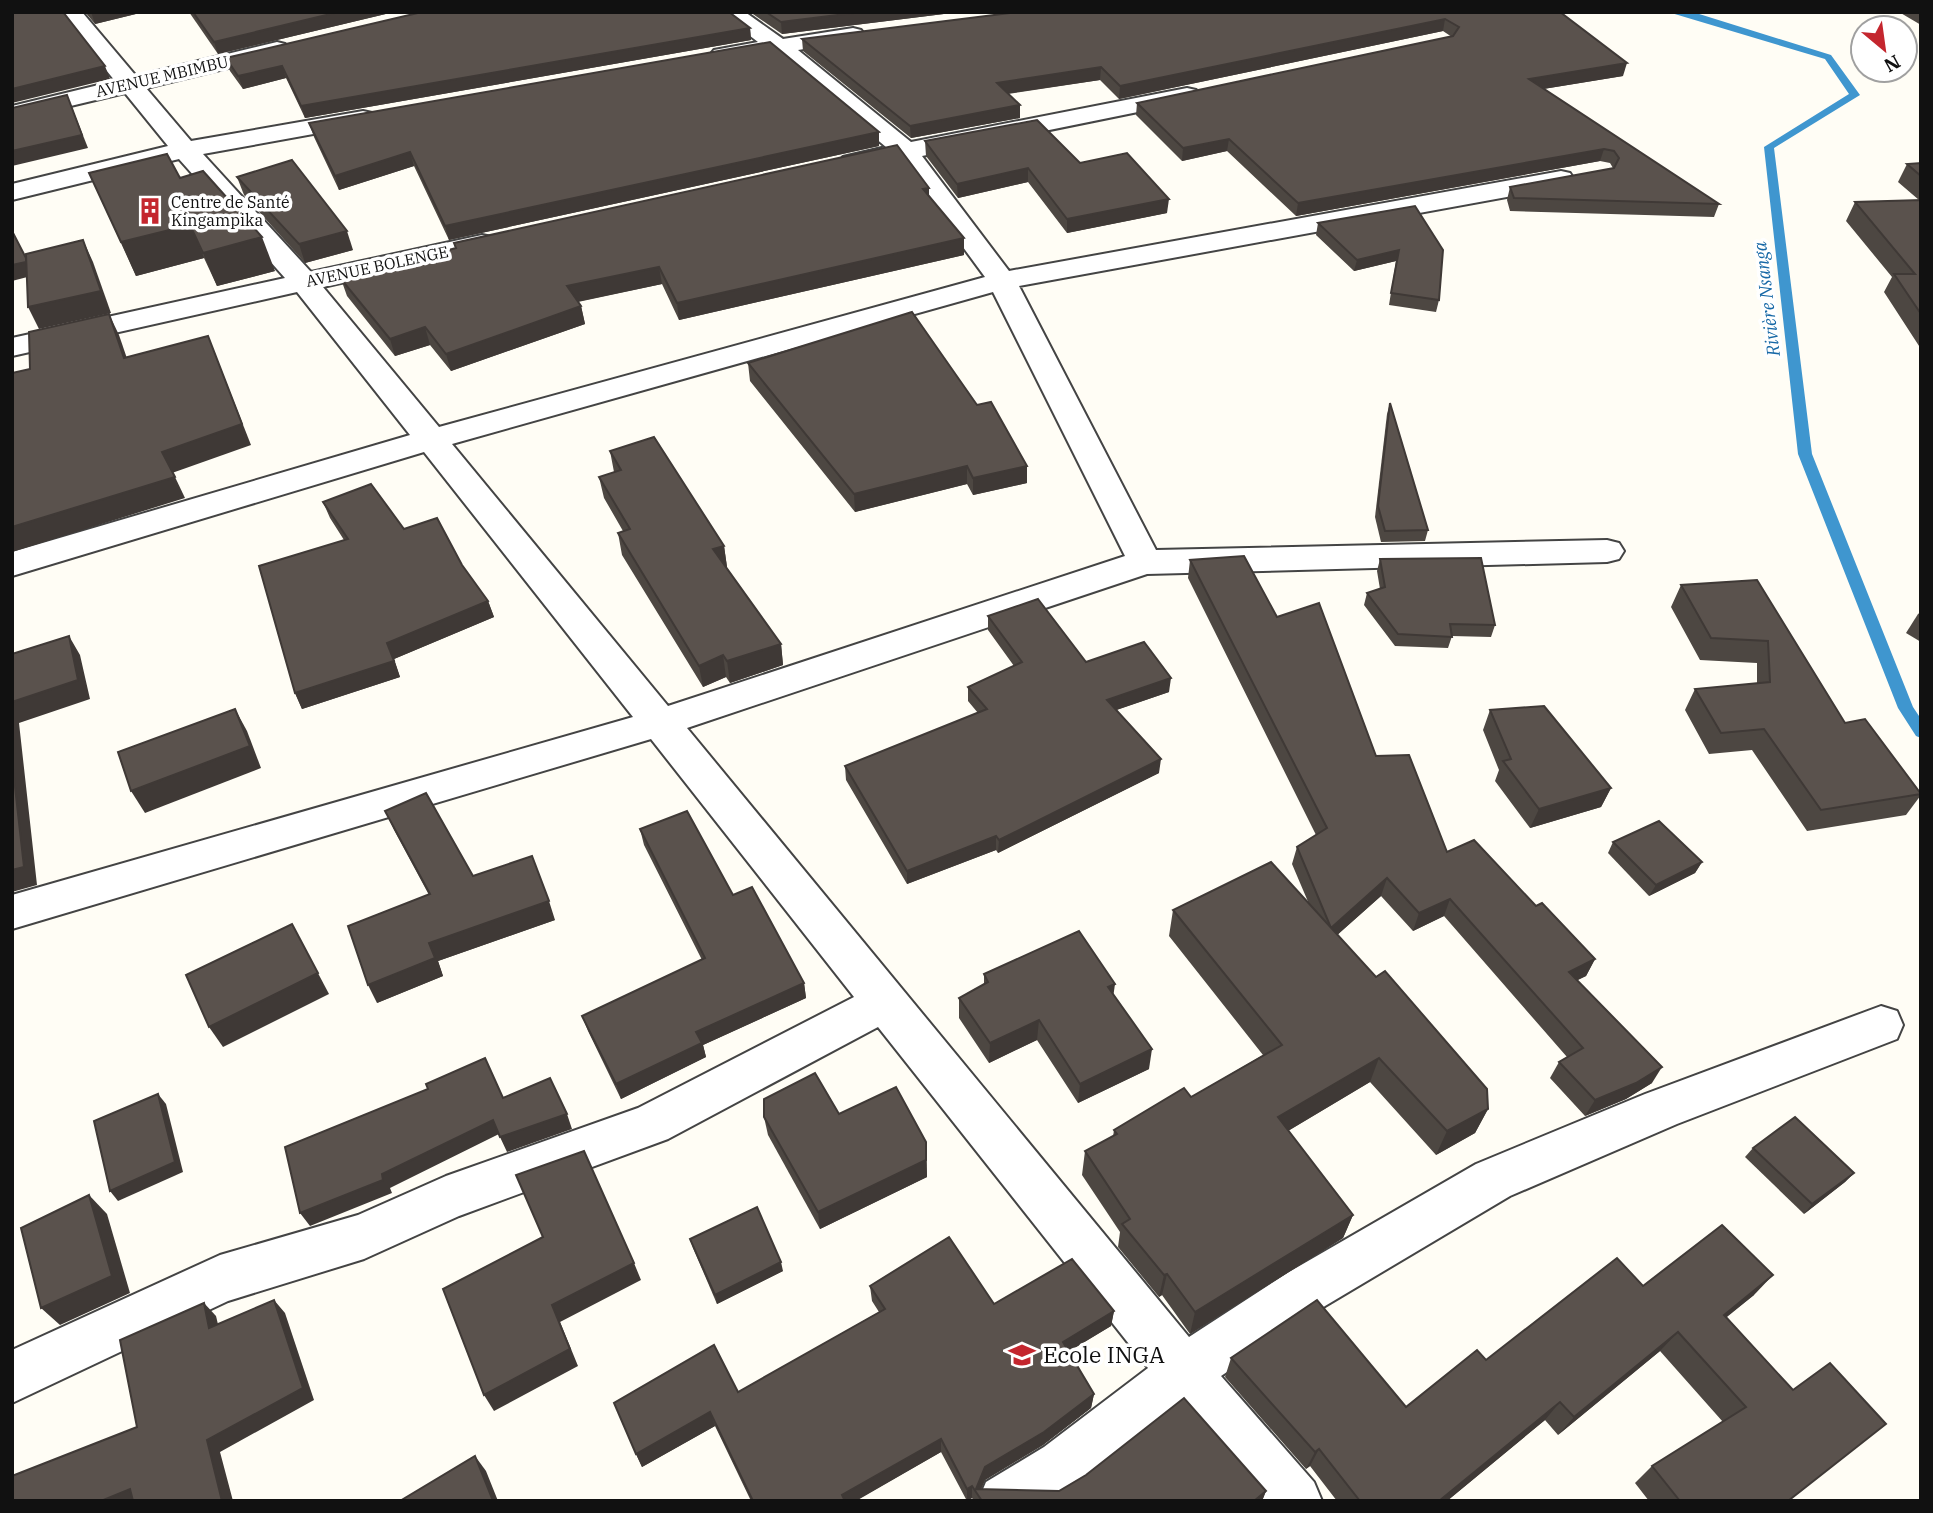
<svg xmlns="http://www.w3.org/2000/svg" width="1933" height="1513" viewBox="0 0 1933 1513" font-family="'IBM Plex Serif',serif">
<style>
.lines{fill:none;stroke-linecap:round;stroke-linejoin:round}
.stream{fill:#3f96cf;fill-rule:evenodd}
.minor-casing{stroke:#444;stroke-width:4}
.minor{fill:#fff;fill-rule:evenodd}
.wall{fill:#4d4742}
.shaded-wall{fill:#3f3936}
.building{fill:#5a524d;stroke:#3f3936;stroke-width:2}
.labels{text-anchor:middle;stroke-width:7;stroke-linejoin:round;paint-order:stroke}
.far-street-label{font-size:16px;fill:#111;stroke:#fff}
.far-poi-label{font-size:16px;fill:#111;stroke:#fff;text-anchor:start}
.far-water-label{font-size:18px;font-style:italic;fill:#1768a6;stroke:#fff}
.near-poi-label{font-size:23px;fill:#111;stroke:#fff;text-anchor:start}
</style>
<rect width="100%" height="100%" fill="#fffdf5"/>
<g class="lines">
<!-- stream -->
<polygon class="stream" points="1668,12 1696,13 1831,55 1860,95 1774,148 1812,454 1913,707 1921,719 1921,738 1916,736 1898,708 1798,454 1764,147 1849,94 1825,59"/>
<defs>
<path id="minor" d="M59,12H82L136,76L277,42L285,44L289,49L285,54L146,88L191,141L363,111L372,113L375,118L372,123L363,125L203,154L311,272L482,235L492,237L496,243L492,249L323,287L439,427L985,277L899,160L852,170L843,167L839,162L843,157L886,147L774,54L722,62L714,60L710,55L714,50L758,42L719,12H745L783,39L853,28L861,30L865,35L861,40L798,50L911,142L1187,88L1196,90L1199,95L1196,100L1187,102L922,156L1009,271L1561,171L1570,173L1574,179L1570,185L1561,187L1019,286L1156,550L1607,540L1619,543L1624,551L1619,559L1607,562L1147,574L687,728L1189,1337L1289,1272L1476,1164L1645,1094L1881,1006L1897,1011L1903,1025L1897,1039L1677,1124L1510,1196L1325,1306L1221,1376L1314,1482L1322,1501H1259L1180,1408L1082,1485L1056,1501H978L986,1482L1044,1447L1148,1368L878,1027L668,1139L459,1216L364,1259L228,1301L12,1403V1350L220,1255L358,1215L446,1176L638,1108L854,997L651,739L12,929V895L633,717L424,452L12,576V552L410,435L297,292L12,356V338L285,278L179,159L12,200V184L168,146L125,93L12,120V106L115,81ZM993,292L1125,556L668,706L452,444Z"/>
</defs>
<!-- minor casing -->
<use href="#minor" class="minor-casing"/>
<!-- minor -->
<use href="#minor" class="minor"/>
</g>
<!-- wall -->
<g class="wall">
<polygon points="85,12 144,12 95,24"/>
<polygon points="189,12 394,12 218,54"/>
<polygon points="750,12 960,12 782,34"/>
<polygon points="1560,12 1623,76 1543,89 1719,204 1714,217 1510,211 1507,200 1510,187 1613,168 1610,163 1600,161 1296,216 1227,151 1182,161 1136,115 1137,103 1452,37 1443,31 1119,99 1100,80 1008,94 1020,105 1020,118 911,138 803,51 802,39"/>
<polygon points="1899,12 1921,12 1921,25"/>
<polygon points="750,28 751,40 305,118 286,78 243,89 230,71 226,58"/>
<polygon points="309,123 879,132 879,146 449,240 414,166 339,190 314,137"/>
<polygon points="925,141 1080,163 1167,213 1067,233 1028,182 958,198 926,156"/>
<polygon points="1921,163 1921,349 1884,292 1892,277 1846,221 1855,202 1919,200 1898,182 1907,164"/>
<polygon points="89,173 180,178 275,271 217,286 204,258 136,276"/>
<polygon points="237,177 353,250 305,263 244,195"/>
<polygon points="929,196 964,238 964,255 679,320 662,284 578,302 581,306 585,324 451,371 430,345 395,356 347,296 341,279 455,248 454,243"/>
<polygon points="1318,223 1443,250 1439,300 1436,312 1389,305 1396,261 1354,271 1316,235"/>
<polygon points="748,363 977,405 1027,483 973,495 967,484 855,512 750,381"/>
<polygon points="1390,403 1428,530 1425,541 1381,542 1375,517 1387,414"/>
<polygon points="610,451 724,546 727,567 726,568 781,644 783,665 730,683 726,677 703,687 622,555 618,533 623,531 604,498 599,477 614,472"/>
<polygon points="323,502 404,529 462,565 488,601 494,617 394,659 400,677 302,709 295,693 344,540 330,518"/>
<polygon points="1380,559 1495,625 1491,637 1452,636 1448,648 1395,646 1364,605 1367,593 1380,589 1377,571"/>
<polygon points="1190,560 1277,617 1376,756 1447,852 1536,906 1595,959 1586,976 1577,980 1652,1083 1626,1099 1585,1116 1550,1078 1559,1062 1567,1057 1444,916 1413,931 1381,896 1337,935 1488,1109 1475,1133 1436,1155 1370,1082 1288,1131 1353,1215 1343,1238 1190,1334 1162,1295 1159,1297 1118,1247 1120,1232 1082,1175 1085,1151 1113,1137 1114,1130 1191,1097 1263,1055 1169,936 1173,910 1309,904 1292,864 1297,847 1316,835 1188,578"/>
<polygon points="1757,580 1845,723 1921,793 1921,795 1906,815 1807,831 1752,750 1709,754 1685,710 1695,689 1757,683 1757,663 1700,660 1671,607 1681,585"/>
<polygon points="1921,612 1921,642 1906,633 1918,614"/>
<polygon points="988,616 1086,662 1169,692 1116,710 1159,773 998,853 996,850 907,884 846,780 845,766 978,713 968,701 968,687 1014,666 988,630"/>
<polygon points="1490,710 1611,788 1601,807 1530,828 1495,781 1499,770 1483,730"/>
<polygon points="385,811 473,876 555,920 438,961 443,976 377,1003 429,895 394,830"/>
<polygon points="640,829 733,895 804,983 806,998 703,1045 706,1057 621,1099 588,1031 582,1016 702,960 644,845"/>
<polygon points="1613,842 1702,862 1695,873 1649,896 1608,853"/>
<polygon points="984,974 1113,995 1149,1069 1078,1103 1037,1040 989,1063 959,1018 959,998 984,985"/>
<polygon points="839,1114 926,1142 927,1177 820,1229 768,1135 764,1117"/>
<polygon points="1753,1148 1854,1173 1845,1182 1804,1214 1745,1157"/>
<polygon points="690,1239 783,1271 717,1304 693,1248"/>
<polygon points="870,1286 994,1304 1114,1311 1111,1326 1068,1352 1094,1394 1091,1408 1043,1445 985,1480 981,1490 1059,1491 1266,1491 1262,1501 974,1501 972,1498 967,1501 941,1452 855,1501 751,1501 715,1426 642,1467 636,1454 738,1392 879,1312 872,1301"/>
<polygon points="1643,1286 1754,1295 1726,1317 1788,1501 1649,1501 1635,1483 1652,1466 1723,1422 1660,1351 1558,1435 1545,1420 1447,1501 1337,1501 1310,1466 1306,1469 1225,1377 1231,1358 1406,1407 1486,1360"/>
</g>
<!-- shaded-wall -->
<g class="shaded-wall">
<polygon points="91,12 144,12 95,24"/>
<polygon points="339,12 394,12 218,54 214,42"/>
<polygon points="862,12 960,12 782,34 781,22"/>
<polygon points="1445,19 1443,31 1119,99 1120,86"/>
<polygon points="750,28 751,40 305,118 301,106"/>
<polygon points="1627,63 1623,76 1525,92 1529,79"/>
<polygon points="105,66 110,79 12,103 12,89"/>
<polygon points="282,66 286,78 243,89 238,76"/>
<polygon points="1101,67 1100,80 997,95 997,83"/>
<polygon points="67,95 88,148 12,166 12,151"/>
<polygon points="1020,105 1020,118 911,138 910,126"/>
<polygon points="879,132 879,146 449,240 445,226"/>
<polygon points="1229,139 1227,151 1182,161 1183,148"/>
<polygon points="1604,149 1600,161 1296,216 1298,203"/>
<polygon points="410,152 414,166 339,190 335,176"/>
<polygon points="1028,168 1028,182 958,198 957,184"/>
<polygon points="929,188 929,205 923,189"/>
<polygon points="1169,199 1167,213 1067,233 1067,219"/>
<polygon points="190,225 204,258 136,276 121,242"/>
<polygon points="347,231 353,250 305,263 299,244"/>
<polygon points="262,237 275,271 217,286 203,253"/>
<polygon points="964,238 964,255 679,320 677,303"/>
<polygon points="83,240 93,262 111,313 39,329 28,307"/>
<polygon points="1399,250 1396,261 1354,271 1357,260"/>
<polygon points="28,261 35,275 12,281 12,265"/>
<polygon points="659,267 662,284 571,303 567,286"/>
<polygon points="581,306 585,324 451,371 446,354"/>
<polygon points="109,314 119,335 134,379 124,358"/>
<polygon points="425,327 430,345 395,356 390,339"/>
<polygon points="208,336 251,445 172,473 162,452"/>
<polygon points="967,466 967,484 855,512 854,494"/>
<polygon points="1027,466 1027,483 973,495 973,478"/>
<polygon points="175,477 185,498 12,552 12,527"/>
<polygon points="724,546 727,567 716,571 713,549"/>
<polygon points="488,601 494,617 394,659 400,677 302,709 295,693 387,643"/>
<polygon points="69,636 80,655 90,699 19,723 37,885 12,892 12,702"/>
<polygon points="781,644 783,665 730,683 727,661"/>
<polygon points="723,655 726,677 703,687 699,666"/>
<polygon points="1171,678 1169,692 1105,714 1107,700"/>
<polygon points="235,709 247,731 261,768 145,813 131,791"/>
<polygon points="1161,759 1159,773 998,853 999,840"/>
<polygon points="1611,788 1601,807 1530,828 1539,809"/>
<polygon points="996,836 996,850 907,884 907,871"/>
<polygon points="1702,862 1695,873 1649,896 1656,885"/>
<polygon points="1387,878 1381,896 1326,945 1331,928"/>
<polygon points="1450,899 1444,916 1413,931 1419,913"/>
<polygon points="549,901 555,920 438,961 443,976 377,1003 368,985 429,943"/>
<polygon points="292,924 329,994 223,1047 209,1027"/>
<polygon points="1595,959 1586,976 1560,989 1569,972"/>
<polygon points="804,983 806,998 703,1045 706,1057 621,1099 616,1084 696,1032"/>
<polygon points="1115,984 1112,1005 1108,987"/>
<polygon points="1039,1020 1037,1040 989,1063 990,1043"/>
<polygon points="1152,1049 1149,1069 1078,1103 1080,1084"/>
<polygon points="1379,1058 1370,1082 1271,1141 1278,1117"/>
<polygon points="1662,1067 1652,1083 1626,1099 1585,1116 1595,1100"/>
<polygon points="158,1094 166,1104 183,1172 118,1201 110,1191"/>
<polygon points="1488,1109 1475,1133 1436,1155 1447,1131"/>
<polygon points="567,1114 572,1129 507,1152 500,1137"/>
<polygon points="493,1120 499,1134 390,1188 392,1193 310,1226 300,1213"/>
<polygon points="926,1142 927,1177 820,1229 818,1212"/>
<polygon points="1854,1173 1845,1182 1804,1214 1812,1204"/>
<polygon points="89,1195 107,1214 130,1293 60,1325 41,1308"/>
<polygon points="1353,1215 1343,1238 1190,1334 1195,1312"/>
<polygon points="781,1262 783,1271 717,1304 715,1295"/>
<polygon points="634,1263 641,1280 560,1322 578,1366 494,1411 484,1395 552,1305"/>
<polygon points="1167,1274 1162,1295 1159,1297 1164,1275"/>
<polygon points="1773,1275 1754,1295 1706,1334 1724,1315"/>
<polygon points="274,1300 285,1313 314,1400 220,1452 233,1501 222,1501 207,1440"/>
<polygon points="204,1303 216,1316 222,1341 209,1328"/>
<polygon points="1114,1311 1111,1326 1061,1356 1063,1342"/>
<polygon points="1678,1332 1660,1351 1558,1435 1574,1417"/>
<polygon points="1094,1394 1091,1408 1043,1445 985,1480 978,1495 976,1489 985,1467"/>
<polygon points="1560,1402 1545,1420 1447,1501 1439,1501"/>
<polygon points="710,1412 715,1426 642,1467 636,1454"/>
<polygon points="941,1439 941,1452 856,1501 843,1501 842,1495"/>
<polygon points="1319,1449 1310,1466 1306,1469 1315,1452"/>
<polygon points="475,1456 486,1471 498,1501 493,1501"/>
<polygon points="972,1486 972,1498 967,1501 967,1489"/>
<polygon points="130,1489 143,1501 101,1501"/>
<polygon points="1266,1491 1262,1501 1254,1501"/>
</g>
<!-- building -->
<g class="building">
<polygon points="12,12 63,12 105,66 12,89"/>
<polygon points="193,12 339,12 214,42"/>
<polygon points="422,12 729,12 750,28 301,106 282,66 238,76 226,58"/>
<polygon points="766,12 862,12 781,22"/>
<polygon points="1018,12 1560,12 1627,63 1529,79 1719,204 1514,198 1510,187 1614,168 1619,158 1614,151 1604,149 1298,203 1229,139 1183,148 1137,103 1453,36 1459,27 1445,19 1120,86 1101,67 997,83 1020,105 910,126 802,39"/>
<polygon points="770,42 879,132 445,226 410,152 335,176 309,123"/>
<polygon points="67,95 82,135 12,151 12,108"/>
<polygon points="1037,120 1080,163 1127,153 1169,199 1067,219 1028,168 957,184 925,141"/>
<polygon points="897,145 929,188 923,189 964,238 677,303 659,267 567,286 581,306 446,354 425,327 390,339 341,279 456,248 454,243"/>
<polygon points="167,154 180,178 203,171 262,237 203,253 190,225 121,242 89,173"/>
<polygon points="292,160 347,231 299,244 237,177"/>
<polygon points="1921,163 1921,176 1907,164"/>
<polygon points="1921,200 1921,314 1894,274 1915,274 1855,202"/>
<polygon points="1415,206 1443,250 1439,300 1391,293 1399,250 1357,260 1318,223"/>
<polygon points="12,231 26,258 26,262 12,265"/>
<polygon points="83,240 101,291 28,307 26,254"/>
<polygon points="912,312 977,405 991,402 1027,466 973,478 967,466 854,494 748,363"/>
<polygon points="109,314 124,358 208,336 242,424 162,452 175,477 12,527 12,373 30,369 29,332"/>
<polygon points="1390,403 1428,530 1385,531 1378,506"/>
<polygon points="654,437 724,546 713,549 781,644 727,661 723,655 699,666 618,533 630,529 599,477 621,470 610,451"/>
<polygon points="371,484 404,529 437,518 462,565 488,601 387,643 394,661 295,693 259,566 348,539 323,502"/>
<polygon points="1244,556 1277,617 1319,603 1376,756 1409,755 1447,852 1474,840 1536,906 1542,903 1595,959 1569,972 1662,1067 1636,1083 1595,1100 1559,1062 1583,1048 1450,899 1419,913 1387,878 1331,928 1297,847 1327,828 1190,560"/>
<polygon points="1481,558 1495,625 1450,624 1452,637 1398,634 1367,593 1385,587 1380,559"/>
<polygon points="1757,580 1845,723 1865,719 1921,794 1821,810 1764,729 1721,733 1695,689 1770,682 1768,641 1711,638 1681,585"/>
<polygon points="1038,599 1086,662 1144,642 1171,678 1107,700 1161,759 999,840 996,836 907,871 845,766 987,709 968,687 1022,662 988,616"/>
<polygon points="69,636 78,680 12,702 12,654"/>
<polygon points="1544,706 1611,788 1539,809 1503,761 1511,759 1490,710"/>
<polygon points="235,709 250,746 131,791 118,752"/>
<polygon points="12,760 24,867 12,870"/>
<polygon points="426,793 473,876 532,856 549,901 429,943 435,958 368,985 348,926 430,894 385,811"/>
<polygon points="687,811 733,895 752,887 804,983 696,1032 702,1043 616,1084 582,1016 705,958 640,829"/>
<polygon points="1659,821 1702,862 1656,885 1613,842"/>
<polygon points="1271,862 1376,977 1385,971 1487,1089 1488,1109 1447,1131 1379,1058 1278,1117 1353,1215 1195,1312 1167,1274 1164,1275 1122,1224 1130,1219 1085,1151 1117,1134 1114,1130 1184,1088 1191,1097 1282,1045 1173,910"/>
<polygon points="292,924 318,973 209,1027 186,975"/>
<polygon points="1079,931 1115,984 1108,987 1152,1049 1080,1084 1039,1020 990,1043 959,998 988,982 984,974"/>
<polygon points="485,1058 503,1098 550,1078 567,1114 500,1137 493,1120 382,1174 383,1180 300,1213 285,1147 428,1089 426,1084"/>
<polygon points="815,1073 839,1114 896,1087 926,1142 926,1160 818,1212 764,1117 764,1099"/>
<polygon points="158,1094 175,1162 110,1191 94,1121"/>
<polygon points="1795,1117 1854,1173 1812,1204 1753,1148"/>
<polygon points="584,1151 634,1263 552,1305 570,1349 484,1395 443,1289 543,1237 516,1175"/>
<polygon points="89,1195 112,1276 41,1308 21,1228"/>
<polygon points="757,1207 781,1262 715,1295 690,1239"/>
<polygon points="1722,1225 1773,1275 1724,1315 1793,1390 1830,1363 1886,1424 1788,1501 1680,1501 1652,1466 1746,1407 1678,1332 1574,1417 1560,1402 1439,1501 1360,1501 1319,1449 1315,1452 1231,1358 1317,1300 1406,1407 1477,1350 1486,1360 1617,1258 1643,1286"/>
<polygon points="949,1237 994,1304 1072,1259 1114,1311 1063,1342 1094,1394 1044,1432 985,1467 976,1489 1059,1491 1086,1475 1184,1398 1266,1491 1254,1501 982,1501 972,1486 967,1489 941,1439 842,1495 845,1501 753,1501 710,1412 636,1454 614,1403 714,1345 738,1392 885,1309 870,1286"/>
<polygon points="274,1300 303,1388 207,1440 222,1501 133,1501 130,1489 101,1501 12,1501 12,1476 137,1427 120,1340 204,1303 209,1328"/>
<polygon points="475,1456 493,1501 400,1501"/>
</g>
<!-- icons -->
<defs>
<symbol id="building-bare" viewBox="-9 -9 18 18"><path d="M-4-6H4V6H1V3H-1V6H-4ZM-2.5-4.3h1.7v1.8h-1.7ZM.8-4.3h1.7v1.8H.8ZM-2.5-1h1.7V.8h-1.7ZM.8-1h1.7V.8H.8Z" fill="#c4262e" stroke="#fff" stroke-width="2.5" paint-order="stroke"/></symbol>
<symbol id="school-bare" viewBox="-9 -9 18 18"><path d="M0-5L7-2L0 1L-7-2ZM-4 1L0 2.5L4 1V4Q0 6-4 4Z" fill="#c4262e" stroke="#fff" stroke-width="2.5" paint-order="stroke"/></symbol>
</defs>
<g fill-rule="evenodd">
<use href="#building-bare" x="131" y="192" width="38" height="38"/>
<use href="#school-bare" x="1003" y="1336" width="38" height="38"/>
</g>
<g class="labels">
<!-- far-street labels -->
<g class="far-street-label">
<text transform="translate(162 76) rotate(-13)" y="6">AVENUE MBIMBU</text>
<text transform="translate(377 266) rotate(-12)" y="6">AVENUE BOLENGE</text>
</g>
<!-- far-poi labels -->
<g class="far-poi-label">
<text x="171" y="208">Centre de Santé<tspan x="171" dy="18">Kingampika</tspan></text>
</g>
<!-- far-water labels -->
<g class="far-water-label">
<text transform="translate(1767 299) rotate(-97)" y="6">Rivière Nsanga</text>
</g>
<!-- near-poi labels -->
<g class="near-poi-label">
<text x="1043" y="1363">Ecole INGA</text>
</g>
</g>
<!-- border -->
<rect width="1933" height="1513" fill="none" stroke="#111111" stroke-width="28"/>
<!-- north arrow -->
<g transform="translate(1884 49) rotate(151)"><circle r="33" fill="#ffffff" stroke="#a0a0a0" stroke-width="2"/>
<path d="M0-5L12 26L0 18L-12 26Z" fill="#c4262e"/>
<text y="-10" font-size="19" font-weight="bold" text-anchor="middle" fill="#111111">N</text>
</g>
</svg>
